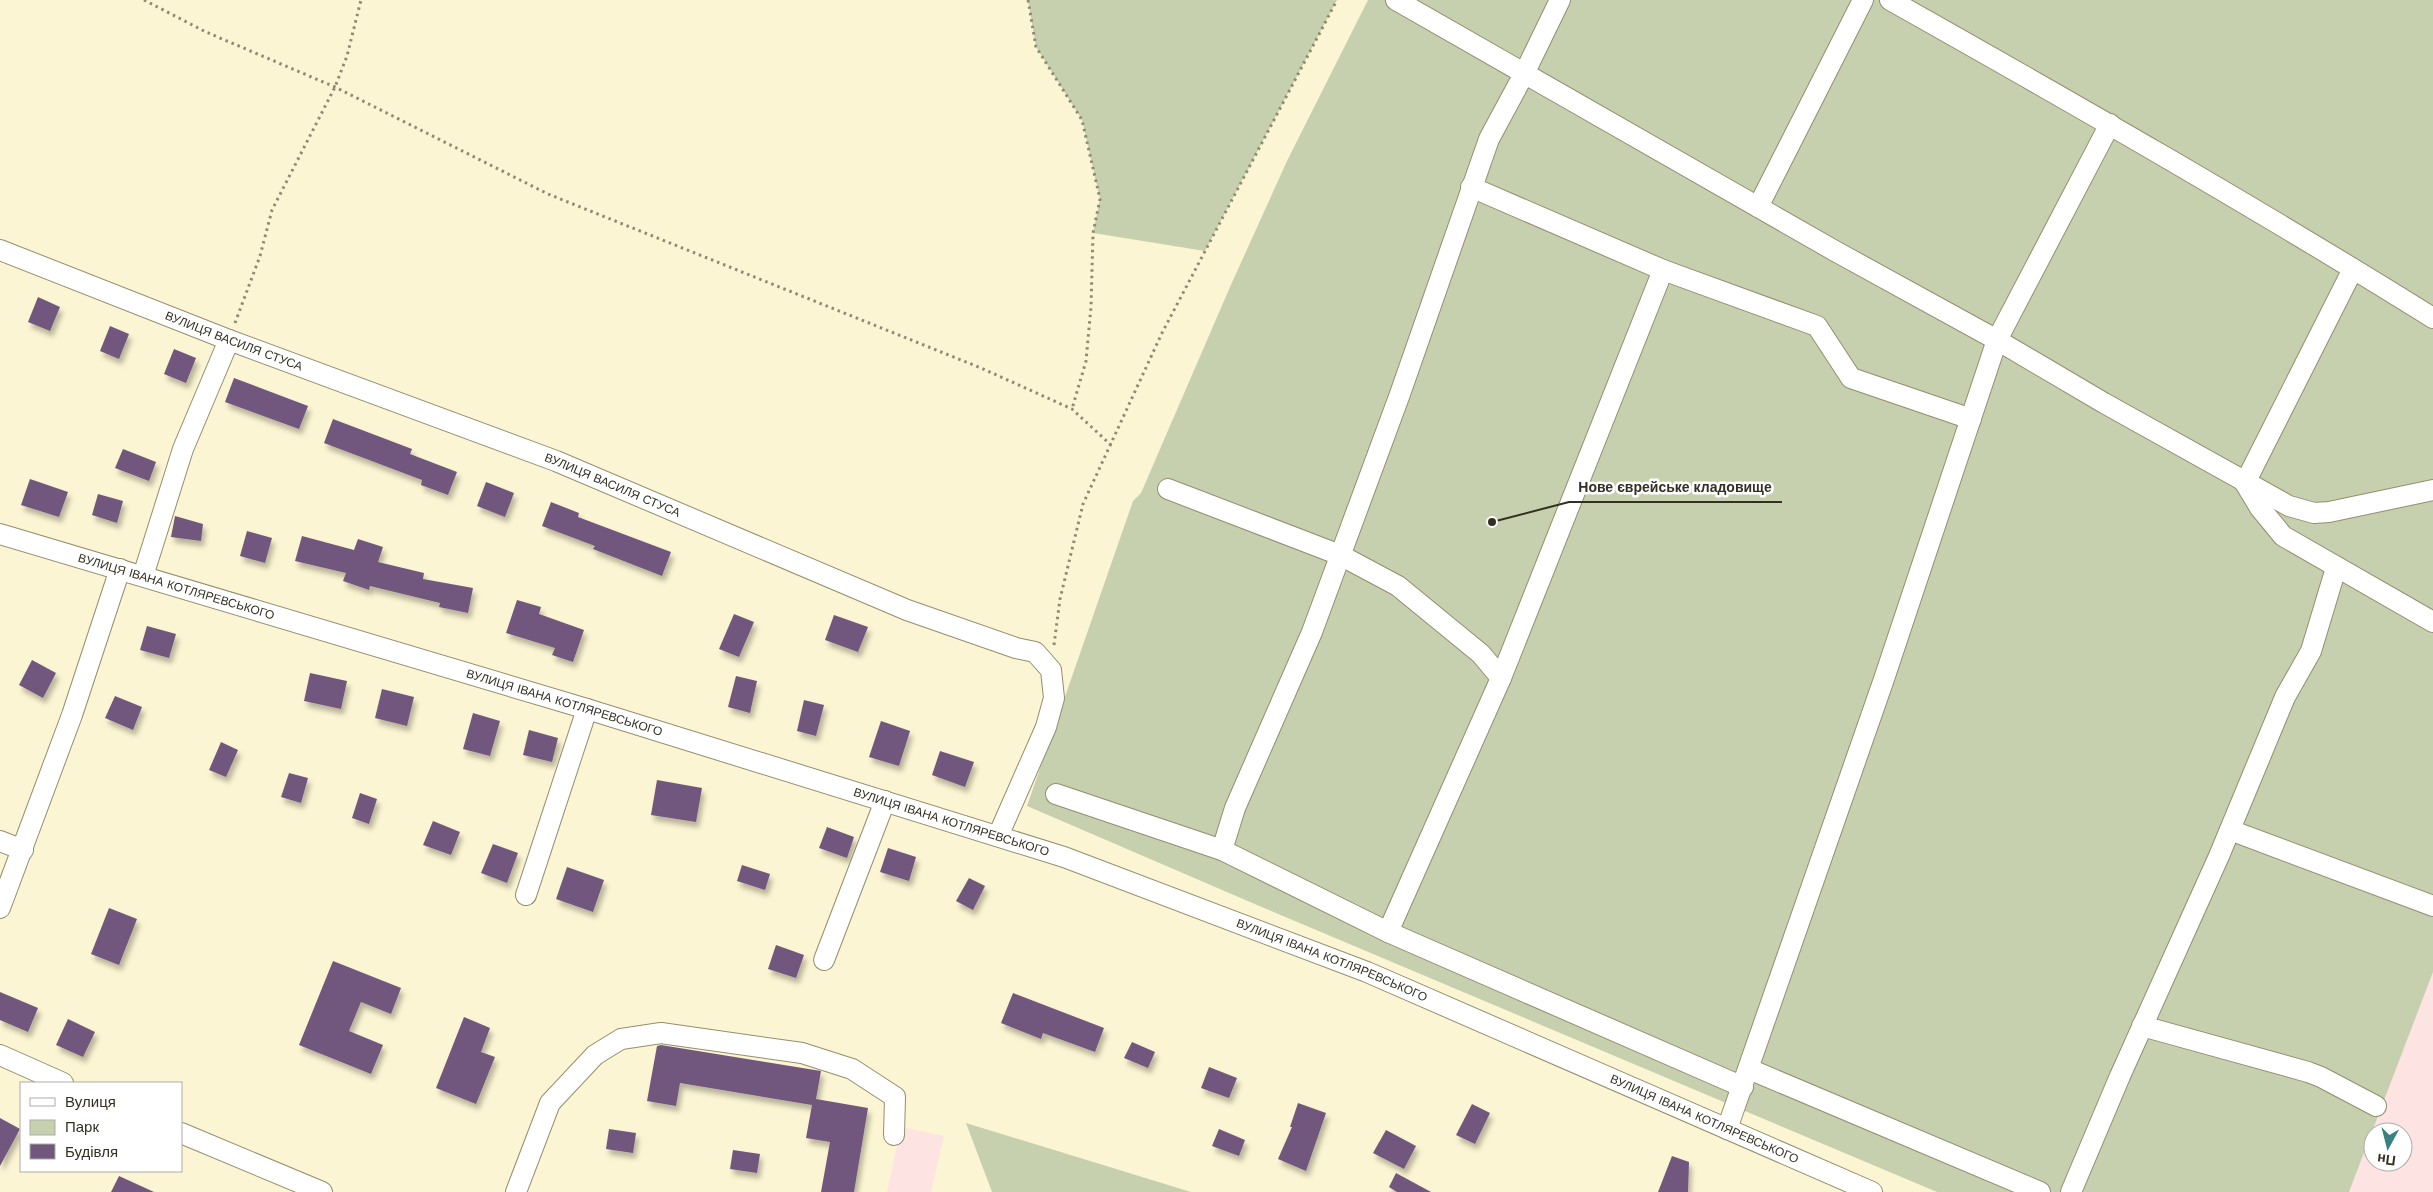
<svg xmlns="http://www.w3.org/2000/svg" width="2433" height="1192" viewBox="0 0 2433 1192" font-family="'Work Sans',sans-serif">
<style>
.industrial{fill:#fee3e3;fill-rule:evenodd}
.green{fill:#c6d0ae}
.building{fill:#71577e;filter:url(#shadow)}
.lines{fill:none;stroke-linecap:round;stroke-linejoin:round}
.minor-casing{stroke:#948e6f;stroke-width:22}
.path{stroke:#8f8a74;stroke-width:3;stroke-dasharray:2.5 4;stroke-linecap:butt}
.minor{stroke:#fff;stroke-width:20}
.labels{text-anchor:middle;stroke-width:5;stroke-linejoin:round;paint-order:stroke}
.street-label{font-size:12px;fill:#333023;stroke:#fff}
.leader{fill:none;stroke:#333023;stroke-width:2}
.callout-dot{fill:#333023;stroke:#fff;stroke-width:2}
.callout-label{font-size:14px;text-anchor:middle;font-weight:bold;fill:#333023;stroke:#fff;stroke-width:5;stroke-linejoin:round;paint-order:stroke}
</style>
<defs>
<filter id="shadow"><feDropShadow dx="3" dy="5.5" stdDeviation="2.5" flood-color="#0004"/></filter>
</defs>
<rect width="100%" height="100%" fill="#fcf5d3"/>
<!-- industrial -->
<g class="industrial">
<path d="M2433,972V1192H2349L2358,1167ZM2373,1132H2403V1162H2373Z"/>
<polygon points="901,1127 944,1136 931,1192 887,1192"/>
</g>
<!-- green -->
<g class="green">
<polygon points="1028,0 1337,0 1205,251 1093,233 1100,199 1082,120 1036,47"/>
<polygon points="1368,0 2433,0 2433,972 2349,1192 1937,1192 1257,905 1027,806 1133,501 1141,493 1230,287 1287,161"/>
<polygon points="966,1123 1191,1192 992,1192"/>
</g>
<!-- building -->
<g class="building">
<polygon points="38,297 60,307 50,331 28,322"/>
<polygon points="110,326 129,334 119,359 100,351"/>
<polygon points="174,349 196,358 186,383 164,374"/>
<polygon points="234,378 308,406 299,429 225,402"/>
<polygon points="333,419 412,449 410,454 457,472 448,495 421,485 422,480 324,443"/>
<polygon points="123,449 156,462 149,481 115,468"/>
<polygon points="30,479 68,492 59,517 21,505"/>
<polygon points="486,482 514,493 505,517 477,506"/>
<polygon points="98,494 123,501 117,523 92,515"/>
<polygon points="551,502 579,513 578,517 671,552 662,576 593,549 595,546 542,526"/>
<polygon points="175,516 203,524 201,541 171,537"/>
<polygon points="247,531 272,538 265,563 240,556"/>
<polygon points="302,536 354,550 358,539 383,547 378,562 424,573 423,579 473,588 468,613 439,607 440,603 370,586 369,590 343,581 346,573 295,561"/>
<polygon points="517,600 541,607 539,614 584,630 573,662 552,655 555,648 506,633"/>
<polygon points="734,614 754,622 739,657 719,649"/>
<polygon points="834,615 868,627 858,652 825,640"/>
<polygon points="147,626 176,634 169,658 140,650"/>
<polygon points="32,660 56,673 43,698 19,685"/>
<polygon points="310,673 347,681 341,709 304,701"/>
<polygon points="736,676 757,681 750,713 728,707"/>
<polygon points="382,689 414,697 407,726 375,718"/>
<polygon points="115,696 142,707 133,730 105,718"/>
<polygon points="804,700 824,705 816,736 797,731"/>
<polygon points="473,713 500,721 490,756 463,749"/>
<polygon points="881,721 910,731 899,766 869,757"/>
<polygon points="529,730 558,738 552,762 523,755"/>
<polygon points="221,742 238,750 226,777 209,770"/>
<polygon points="940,751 974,762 965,787 932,775"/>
<polygon points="289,773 308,778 301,803 281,797"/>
<polygon points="657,780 702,788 696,822 651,815"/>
<polygon points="360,793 377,799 369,824 352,818"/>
<polygon points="433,821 460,832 451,855 423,845"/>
<polygon points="827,827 854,837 847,858 819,848"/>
<polygon points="493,844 518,853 507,883 481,873"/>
<polygon points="888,848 916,857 909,881 880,872"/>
<polygon points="742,865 770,874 765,890 737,881"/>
<polygon points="567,867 604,880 593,912 556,899"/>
<polygon points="969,878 985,886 973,910 956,901"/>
<polygon points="109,908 137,919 119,965 91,954"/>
<polygon points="776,945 804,955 796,978 768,969"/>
<polygon points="333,961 401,988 391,1014 361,1002 349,1031 383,1045 371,1074 299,1045"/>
<polygon points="0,992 38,1008 28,1032 0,1020"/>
<polygon points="1013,993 1104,1028 1095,1052 1043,1033 1041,1039 1001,1023"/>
<polygon points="464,1017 490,1028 481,1052 495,1057 476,1104 436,1088"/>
<polygon points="68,1019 95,1032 83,1057 56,1045"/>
<polygon points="1132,1042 1155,1052 1148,1068 1124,1058"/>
<polygon points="661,1045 821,1071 816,1099 868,1108 854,1192 821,1192 830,1142 806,1138 812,1105 680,1083 676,1106 647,1101 657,1046"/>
<polygon points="1209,1067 1237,1078 1229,1098 1201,1088"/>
<polygon points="1298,1103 1326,1113 1306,1171 1278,1159 1292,1127 1290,1127"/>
<polygon points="1472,1104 1490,1113 1475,1144 1456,1135"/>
<polygon points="0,1118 20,1129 0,1166"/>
<polygon points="609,1129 636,1133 633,1153 606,1149"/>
<polygon points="1219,1129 1245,1140 1239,1156 1212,1146"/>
<polygon points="1386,1130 1416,1146 1404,1169 1373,1153"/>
<polygon points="733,1150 760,1154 757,1173 730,1169"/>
<polygon points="1672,1156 1689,1162 1688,1192 1658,1192"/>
<polygon points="1396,1173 1431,1192 1397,1192 1389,1187"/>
<polygon points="119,1176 154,1192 111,1192"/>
</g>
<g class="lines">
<defs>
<g id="minor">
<polyline points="1396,0 1835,251 1997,340 2104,403 2289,506 2314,513 2329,512 2433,490"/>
<path d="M1890,0C2073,103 2255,207 2433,318"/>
<polyline points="1471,187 1663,270 1817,326 1851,378 1971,419"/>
<polyline points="1758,207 1863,0"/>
<path id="s1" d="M0,250L229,340L556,461L907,610L1016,648L1035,652L1051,670L1054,698L1046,727L998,836"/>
<polyline points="2353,269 2245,483 2260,508 2283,536 2433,622"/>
<polyline points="1168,489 1340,555 1398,586 1481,654 1501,678"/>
<path id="s2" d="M0,534L587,709L1064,857L1367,972L1872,1192"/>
<polyline points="143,576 183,449 229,340"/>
<polyline points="1056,794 1222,850 1388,932 1743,1087"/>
<polyline points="2230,830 2433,906"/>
<polyline points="0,841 23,850"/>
<polyline points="1222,850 1235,808 1312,632 1400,394 1489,139 1524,74 1560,0"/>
<polyline points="526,895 587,709"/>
<polyline points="0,908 72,715 120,569"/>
<polyline points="1388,932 1501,678 1663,270"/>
<polyline points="824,960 885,801"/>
<polyline points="2142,1026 2308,1072 2321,1077 2376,1106"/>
<polyline points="0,1055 63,1083"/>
<polyline points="1749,1069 2040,1192"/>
<polyline points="1727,1129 1884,679 1997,340 2110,124"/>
<polyline points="181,1133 322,1192"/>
<polyline points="516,1192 550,1103 595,1055 621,1039 661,1033 802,1053 852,1069 895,1097 894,1135"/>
<polyline points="2071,1192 2120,1076 2219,856 2285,697 2311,651 2336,568"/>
</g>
</defs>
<!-- minor casing -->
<use href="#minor" class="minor-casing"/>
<!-- path -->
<g class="path">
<polyline points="144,0 206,32 335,87 548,194 981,368 1072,409 1111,445"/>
<polyline points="1028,0 1036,47 1082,120 1100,199 1093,233 1091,307 1086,361 1072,409"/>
<polyline points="235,323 260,256 272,210 335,87 347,56 361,0"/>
<polyline points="1054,645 1060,599 1083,504 1162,333 1337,0"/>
</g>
<!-- minor -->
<use href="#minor" class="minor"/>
</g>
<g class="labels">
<!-- street labels -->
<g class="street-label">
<text dy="4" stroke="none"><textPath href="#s1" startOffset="251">ВУЛИЦЯ ВАСИЛЯ СТУСА</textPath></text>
<text dy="4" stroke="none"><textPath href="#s1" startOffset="656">ВУЛИЦЯ ВАСИЛЯ СТУСА</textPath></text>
<text dy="4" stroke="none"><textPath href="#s2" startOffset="184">ВУЛИЦЯ ІВАНА КОТЛЯРЕВСЬКОГО</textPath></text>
<text dy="4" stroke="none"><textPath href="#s2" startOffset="589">ВУЛИЦЯ ІВАНА КОТЛЯРЕВСЬКОГО</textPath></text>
<text dy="4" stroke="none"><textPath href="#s2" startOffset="994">ВУЛИЦЯ ІВАНА КОТЛЯРЕВСЬКОГО</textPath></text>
<text dy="4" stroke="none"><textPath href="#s2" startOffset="1399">ВУЛИЦЯ ІВАНА КОТЛЯРЕВСЬКОГО</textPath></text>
<text dy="4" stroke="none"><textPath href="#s2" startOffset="1804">ВУЛИЦЯ ІВАНА КОТЛЯРЕВСЬКОГО</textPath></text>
</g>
</g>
<!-- callouts -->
<path class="leader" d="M1492 522L1569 502H1782"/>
<circle class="callout-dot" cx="1492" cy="522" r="5"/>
<g class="callout-label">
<text x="1675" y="492">Нове єврейське кладовище</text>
</g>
<!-- legend -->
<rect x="20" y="1082" width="162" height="90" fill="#ffffff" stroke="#adaca7"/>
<rect x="30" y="1098" width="25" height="8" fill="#ffffff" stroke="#adaca7"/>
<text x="65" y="1107" font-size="15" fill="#333023">Вулиця</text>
<rect x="30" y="1120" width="25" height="15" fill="#c6d0ae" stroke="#adaca7"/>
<text x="65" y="1132" font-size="15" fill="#333023">Парк</text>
<rect x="30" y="1144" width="25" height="15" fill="#71577e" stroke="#adaca7"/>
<text x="65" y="1157" font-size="15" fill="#333023">Будівля</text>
<!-- north arrow -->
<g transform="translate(2388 1147) rotate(187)"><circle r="24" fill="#ffffff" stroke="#adaca7"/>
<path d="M0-4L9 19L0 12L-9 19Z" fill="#3a8280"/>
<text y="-8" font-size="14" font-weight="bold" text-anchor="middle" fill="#333023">Пн</text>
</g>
</svg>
